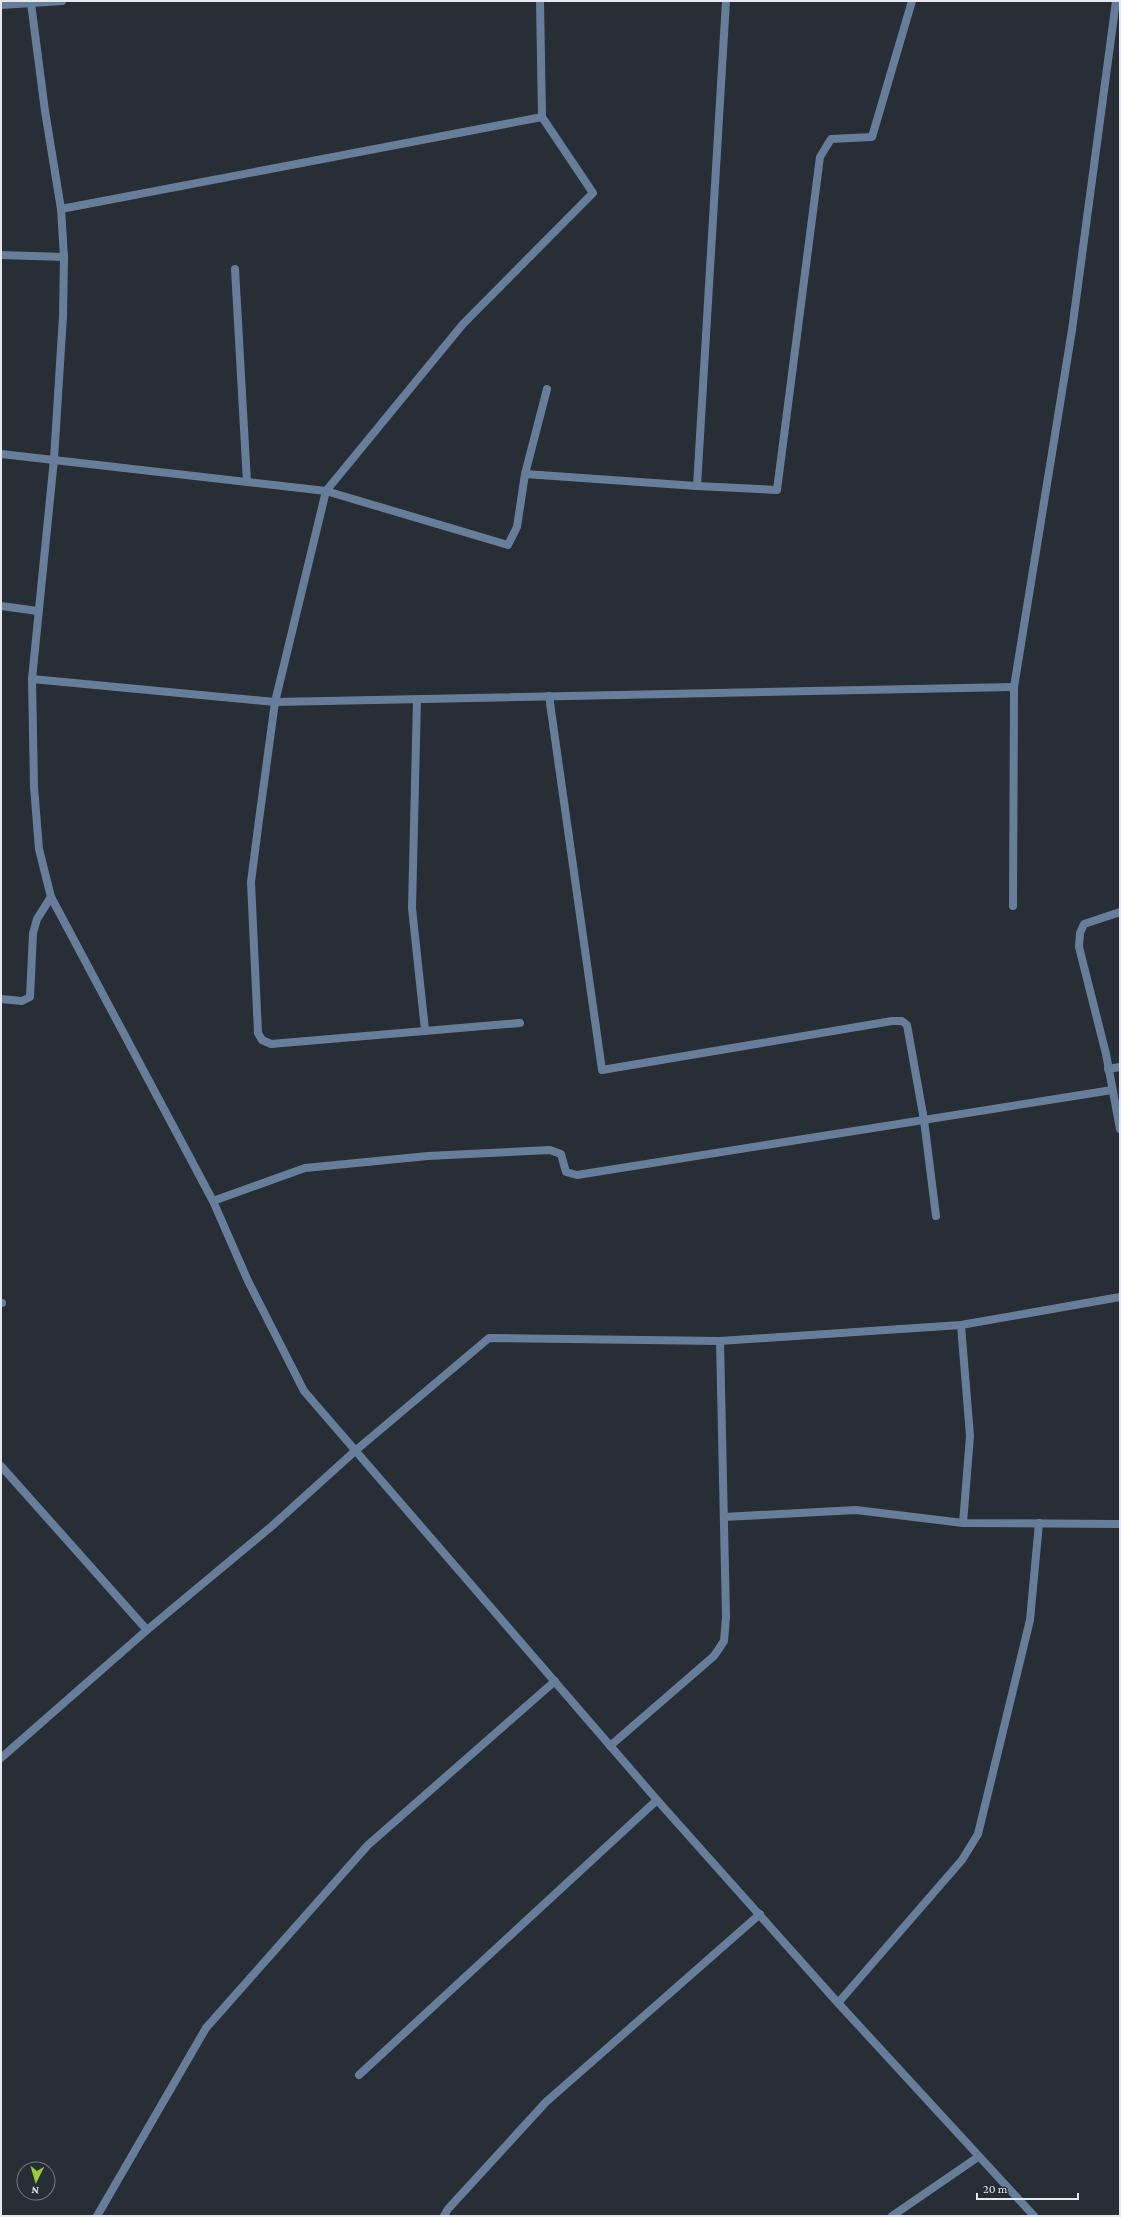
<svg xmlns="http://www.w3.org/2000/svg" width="1121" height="2217" viewBox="0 0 1121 2217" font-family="'Crimson Pro',serif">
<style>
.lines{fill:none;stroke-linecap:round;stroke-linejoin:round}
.minor{stroke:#677e9b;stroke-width:8}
</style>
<rect width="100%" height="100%" fill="#282e35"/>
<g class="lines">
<!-- minor -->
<g class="minor">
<polyline points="540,1 542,117"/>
<polyline points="31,3 45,111 61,209 64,257 63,316 54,459 32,679 34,787 39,849 51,897 213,1201 248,1281 304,1391 657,1800 838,2003 1034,2216"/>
<polyline points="1,5 62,1"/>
<polyline points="61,209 542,117 593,193 463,324 326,491 275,702 259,820 251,882 258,1033 262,1040 271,1044 520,1023"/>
<polyline points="1,255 64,257"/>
<polyline points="235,269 247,482"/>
<polyline points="1,454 326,491 508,545 517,527 525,474 547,389"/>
<polyline points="525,474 697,486 726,1"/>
<polyline points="697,486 777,490 820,157 831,139 872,137 912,1"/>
<polyline points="1,606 38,611"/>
<polyline points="32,679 275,702 1014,687"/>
<polyline points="549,696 602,1070 892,1021 902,1021 907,1025 924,1120 936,1216"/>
<polyline points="417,700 412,908 425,1030"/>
<polyline points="1013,906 1014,687 1072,330 1116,1"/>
<polyline points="1120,912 1084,924 1080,933 1079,947 1106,1054 1120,1129"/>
<polyline points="1,999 22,1001 30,997 33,933 37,919 51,897"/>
<polyline points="1108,1069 1120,1067"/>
<polyline points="213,1201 305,1168 428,1156 550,1150 561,1154 566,1172 577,1175 1112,1090"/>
<polyline points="1,1303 2,1303"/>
<polyline points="961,1325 970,1436 963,1523"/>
<polyline points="1,1466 147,1630"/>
<polyline points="724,1517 856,1510 963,1523 1120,1524"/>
<polyline points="610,1746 714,1656 724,1641 726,1617 720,1341"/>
<polyline points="1,1758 147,1630 272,1526 355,1451 489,1338 720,1341 961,1325 1120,1297"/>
<polyline points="838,2003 962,1860 978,1834 1030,1620 1039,1523"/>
<polyline points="359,2075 657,1800"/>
<polyline points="97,2216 206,2028 368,1845 555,1681"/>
<polyline points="444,2216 448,2209 546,2102 760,1914"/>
<polyline points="892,2216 978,2157"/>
</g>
</g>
<!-- border -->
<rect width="1121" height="2217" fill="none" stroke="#e5e9ed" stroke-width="4"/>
<!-- north arrow -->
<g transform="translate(36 2181) rotate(185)"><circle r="19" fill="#282e35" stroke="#74797f"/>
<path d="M0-3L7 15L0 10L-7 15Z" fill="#98cb38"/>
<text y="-6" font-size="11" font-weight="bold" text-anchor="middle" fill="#e5e9ed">N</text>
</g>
<!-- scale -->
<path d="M977 2193v6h101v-6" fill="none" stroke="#e5e9ed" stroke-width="2"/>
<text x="983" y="2193" font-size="12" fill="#e5e9ed" stroke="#282e35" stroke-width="3" paint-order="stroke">20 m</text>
</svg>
